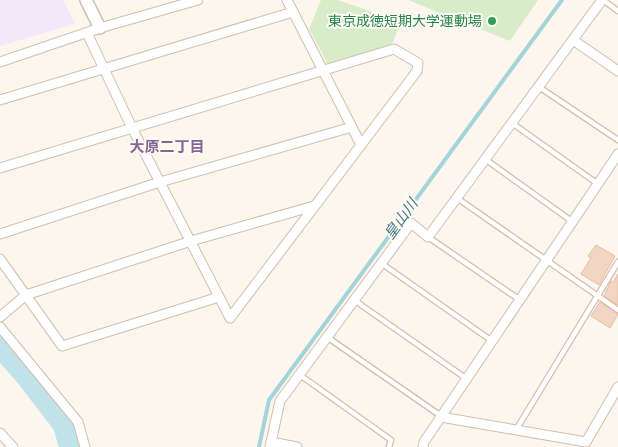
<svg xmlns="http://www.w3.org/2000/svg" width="618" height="447" viewBox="0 0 618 447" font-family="'Public Sans','Noto Sans JP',sans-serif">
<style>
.education{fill:#f3e8fa}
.green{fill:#d8ecc9}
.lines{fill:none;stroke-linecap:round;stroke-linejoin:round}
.stream{stroke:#a5d3da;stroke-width:4}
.river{stroke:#bfe3e8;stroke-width:22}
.building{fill:#f3d5c3;stroke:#e6bba3}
.service-casing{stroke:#d1beb0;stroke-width:7}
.minor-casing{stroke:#d1beb0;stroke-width:11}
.tertiary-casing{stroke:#d1beb0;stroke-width:14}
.service{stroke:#fff;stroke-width:4.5}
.minor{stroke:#fff;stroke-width:9}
.tertiary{stroke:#fff;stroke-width:11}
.leisure-dot{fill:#2e9e5b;stroke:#fffaf3;stroke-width:2}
.labels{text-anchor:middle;stroke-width:4;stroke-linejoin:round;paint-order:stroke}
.leisure-label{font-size:14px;fill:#27864d;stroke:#fffaf3;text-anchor:end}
.neighbourhood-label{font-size:15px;font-weight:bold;fill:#846695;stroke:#fffaf3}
.water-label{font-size:15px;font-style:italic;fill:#437c86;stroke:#fffaf3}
</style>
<rect width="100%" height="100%" fill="#fdf6ec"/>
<!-- education -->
<polygon class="education" points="0,0 63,0 75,24 0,46"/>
<!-- green -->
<g class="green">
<polygon points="321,0 338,0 401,22 392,44 328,64 309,29"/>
<polygon points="408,0 538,0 510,41"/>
</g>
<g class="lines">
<!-- stream -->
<polyline class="stream" points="259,447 269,400 562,0"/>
<!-- river -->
<polyline class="river" points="0,346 27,377 64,425 70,447"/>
</g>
<!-- building -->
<g class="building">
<polygon points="596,245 615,256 599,285 581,274 591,258 588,256"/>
<polygon points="618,274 618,305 604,296 611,281 613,282"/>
<polygon points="600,302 618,314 610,328 591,316"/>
</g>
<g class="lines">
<defs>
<g id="service">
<polyline points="603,0 618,11"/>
<polyline points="539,87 618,140"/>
<polyline points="512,123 598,184"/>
<polyline points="485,159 573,222"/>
<polyline points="457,198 618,310"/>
<polyline points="428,237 520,300"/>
<polyline points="381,263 492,341"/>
<polyline points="354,300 467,379"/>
<polyline points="327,337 441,416"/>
<polyline points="300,375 391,440 389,447"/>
<polyline points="516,430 618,262"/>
</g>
<g id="minor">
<polyline points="87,33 132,128 230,318 361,145 287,0"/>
<polyline points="573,40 618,71"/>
<polyline points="0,62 100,28 198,0"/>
<polyline points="0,100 293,12"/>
<polyline points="0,168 394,49 418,63 417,71 361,145"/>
<polyline points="0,234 160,182 352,127"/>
<polyline points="0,259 62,346 219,297"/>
<polyline points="0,317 26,295 191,241 314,206"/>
<polyline points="0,327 78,422 85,447"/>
<polyline points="441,417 586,442 618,387"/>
<polyline points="0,433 13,447"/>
<polyline points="271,442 297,447"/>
<polyline points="270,447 280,401 411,223 428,237 602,0"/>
<polyline points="423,447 424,442 618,154"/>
</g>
<polyline id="tertiary" points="86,0 100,28"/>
</defs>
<!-- service casing -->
<use href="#service" class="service-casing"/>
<!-- minor casing -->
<use href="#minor" class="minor-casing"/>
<!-- tertiary casing -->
<use href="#tertiary" class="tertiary-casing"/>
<!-- service -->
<use href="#service" class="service"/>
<!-- minor -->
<use href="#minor" class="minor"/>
<!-- tertiary -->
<use href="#tertiary" class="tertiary"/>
</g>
<!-- markers -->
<circle class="leisure-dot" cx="492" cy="21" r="5"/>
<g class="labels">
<!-- leisure labels -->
<g class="leisure-label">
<text x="482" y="26">東京成徳短期大学運動場</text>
</g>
<!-- neighbourhood labels -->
<g class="neighbourhood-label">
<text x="167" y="152">大原二丁目</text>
</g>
<!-- water labels -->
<g class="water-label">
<text transform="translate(401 219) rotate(-54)" y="5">皇山川</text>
</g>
</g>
</svg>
